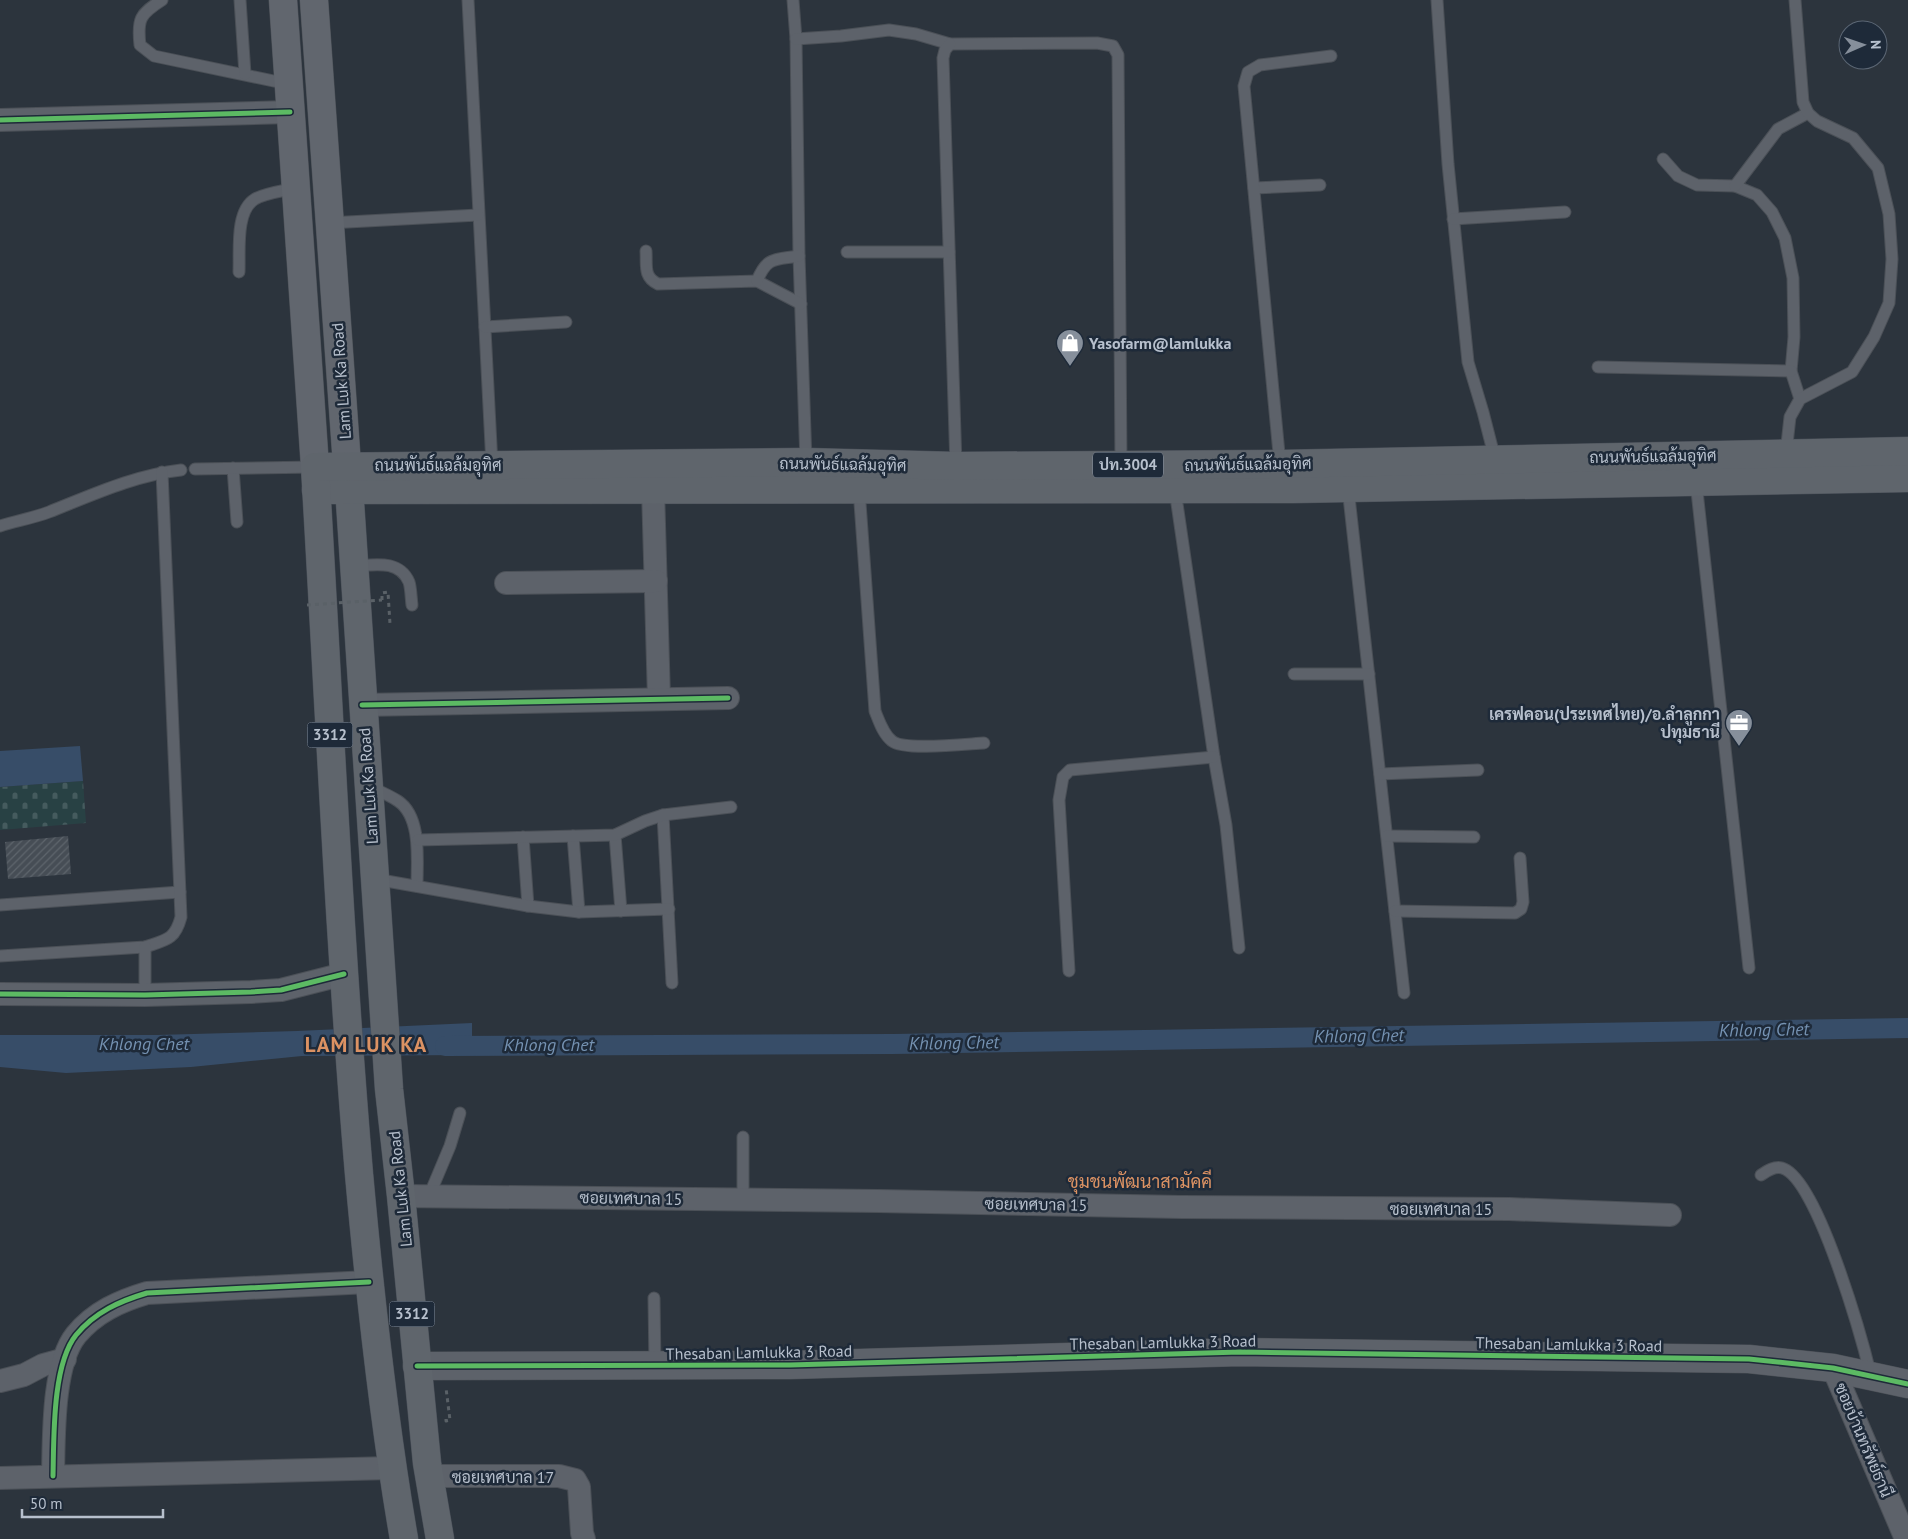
<svg xmlns="http://www.w3.org/2000/svg" width="1908" height="1539" viewBox="0 0 1908 1539" font-family="'PT Sans',Sarabun,sans-serif">
<style>
.cemetery{fill:url(#cemetery-stones)}
.water{fill:#374d68}
.lines{fill:none;stroke-linecap:round;stroke-linejoin:round}
.canal{stroke:#374d68;stroke-width:20}
.building{fill:url(#building-hatch)}
.service-casing{stroke:#4b5057;stroke-width:13}
.minor-casing{stroke:#4b5057;stroke-width:24}
.tertiary-casing{stroke:#4b5057;stroke-width:29}
.secondary-casing{stroke:#4b5057;stroke-width:29}
.primary-casing{stroke:#4a5059;stroke-width:29}
.path{stroke:#5a6167;stroke-width:3;stroke-dasharray:4 4;stroke-linecap:butt}
.service{stroke:#5d626a;stroke-width:11}
.minor{stroke:#5d626a;stroke-width:22}
.tertiary{stroke:#5d626a;stroke-width:28}
.secondary{stroke:#61666e;stroke-width:28}
.primary{stroke:#5f656c;stroke-width:28}
.path-bridge{stroke:#5a6167;stroke-width:3;stroke-dasharray:4 4;stroke-linecap:butt}
.cycleway-casing{stroke:#1e2a39;stroke-width:8}
.cycleway{stroke:#5cba63;stroke-width:5}
.labels{text-anchor:middle;stroke-width:5;stroke-linejoin:round;paint-order:stroke}
.shield{fill:#1e2a39;stroke:#8993a1;stroke-width:1}
.shield-label{font-size:15px;font-weight:bold;fill:#b7c0cd}
.poi-label{font-size:16px;font-weight:bold;fill:#b7c0cd;stroke:#1e2a39;text-anchor:start}
.street-label{font-size:16px;fill:#b7c0cd;stroke:#1e2a39}
.water-label{font-size:18px;font-style:italic;fill:#7592b2;stroke:#1e2a39}
.neighbourhood-label{font-size:18px;fill:#dc9263;stroke:#1e2a39}
.district-label{font-size:21px;font-weight:bold;letter-spacing:1px;fill:#dc9263;stroke:#1e2a39}
</style>
<defs>
<pattern id="cemetery-stones" width="16" height="16" patternUnits="userSpaceOnUse" patternTransform="scale(1.25)"><rect width="16" height="16" fill="#284144"/><path d="M2 7V4a2 2 0 0 1 4 0v3zM10 15v-3a2 2 0 0 1 4 0v3z" fill="#455b5e"/></pattern>
<pattern id="building-hatch" width="6" height="6" patternUnits="userSpaceOnUse" patternTransform="scale(1.25)"><rect width="6" height="6" fill="#464d55"/><path d="M-1 1l2-2M0 6l6-6M5 7l2-2" fill="none" stroke="#5e656c"/></pattern>
</defs>
<rect width="100%" height="100%" fill="#2c343d"/>
<!-- cemetery -->
<polygon class="cemetery" points="83,781 86,823 0,830 0,787"/>
<!-- water -->
<g class="water">
<polygon points="80,746 83,781 0,787 0,751"/>
<polygon points="472,1023 472,1055 302,1056 191,1067 66,1073 0,1067 0,1035 157,1035 297,1031"/>
</g>
<g class="lines">
<!-- canal -->
<polyline class="canal" points="445,1046 893,1044 1908,1028"/>
</g>
<!-- building -->
<polygon class="building" points="68,836 71,874 8,879 5,842"/>
<g class="lines">
<defs>
<g id="service">
<path d="M162,0C140,14 137,19 140,45L154,56L288,84"/>
<polyline points="240,0 245,74"/>
<polyline points="468,0 492,465"/>
<polyline points="793,0 796,39 799,256 806,462"/>
<polyline points="1437,0 1448,164 1468,362 1483,412 1495,459"/>
<polyline points="796,39 841,36 889,30 916,34 950,44 1097,43 1113,46 1118,55 1121,465"/>
<polyline points="950,44 945,50 943,58 956,466"/>
<polyline points="1663,159 1678,176 1697,185 1735,186 1757,195 1772,212 1785,238 1793,278 1794,337 1791,371 1800,399"/>
<polyline points="1735,186 1778,129 1808,113"/>
<polyline points="1254,188 1320,185"/>
<polyline points="1453,219 1565,212"/>
<polyline points="329,223 478,215"/>
<path d="M646,251C647,265 643,277 658,284L757,281L801,304"/>
<polyline points="847,252 949,252"/>
<path d="M239,272C240,251 235,211 255,199C266,193 283,191 296,188"/>
<path d="M757,281C767,256 775,260 799,256"/>
<polyline points="485,327 566,322"/>
<polyline points="1598,367 1791,371"/>
<polyline points="1786,453 1790,417 1800,399 1852,372 1874,337 1889,303 1892,259 1889,214 1878,168 1853,138 1817,121 1808,113 1803,102 1795,0"/>
<polyline points="1280,464 1244,86 1248,72 1260,65 1331,56"/>
<polyline points="233,468 237,522"/>
<polyline points="195,469 315,467"/>
<polyline points="1696,482 1749,968"/>
<polyline points="1348,488 1404,993"/>
<path d="M859,489L875,711C879,721 883,734 892,741C904,751 966,744 984,743"/>
<polyline points="1175,490 1214,757 1226,825 1239,948"/>
<path d="M0,526C16,521 33,518 49,512C92,495 135,475 181,470"/>
<path d="M354,566C374,565 399,559 409,582C411,588 411,598 412,605"/>
<polyline points="1294,674 1369,674"/>
<polyline points="1380,774 1478,770"/>
<path d="M370,787C379,791 389,795 398,801C422,817 417,861 417,886"/>
<polyline points="663,815 672,983"/>
<polyline points="615,835 621,911"/>
<polyline points="573,836 579,912"/>
<polyline points="1387,836 1474,837"/>
<polyline points="523,837 528,906"/>
<polyline points="418,840 615,835 645,821 663,815 731,807"/>
<polyline points="375,879 528,906 579,912 669,909"/>
<polyline points="0,905 180,892"/>
<polyline points="1395,911 1515,913 1521,909 1523,902 1520,858"/>
<path d="M0,956L145,947C166,940 175,940 181,917L162,472"/>
<polyline points="1069,971 1059,800 1063,777 1070,770 1214,757"/>
<polyline points="145,995 145,947"/>
<path d="M1761,1175C1767,1171 1774,1166 1782,1168C1817,1177 1862,1339 1871,1376"/>
<polyline points="429,1196 450,1146 460,1113"/>
<polyline points="743,1200 743,1137"/>
<polyline points="654,1298 655,1366"/>
</g>
<g id="minor">
<polyline points="0,120 290,112"/>
<polyline points="653,489 659,699"/>
<polyline points="506,583 656,581"/>
<polyline points="362,705 728,698"/>
<polyline points="0,994 145,995 251,992 281,990 344,974"/>
<polyline points="401,1196 878,1201 1181,1207 1509,1209 1670,1215"/>
<polyline points="1833,1368 1906,1539"/>
<polyline points="0,1381 24,1375 43,1365 65,1359"/>
<path d="M53,1476C54,1439 52,1365 76,1335C95,1312 120,1301 147,1293L369,1282"/>
<polyline points="430,1476 559,1476 575,1480 579,1487 582,1533 584,1539"/>
<polyline points="0,1478 391,1468"/>
</g>
<polyline id="tertiary" points="417,1366 790,1365 1240,1352 1749,1359 1833,1368 1908,1384"/>
<g id="secondary">
<polyline points="283,0 315,467"/>
<polyline points="314,0 347,465"/>
</g>
<g id="primary">
<polyline points="348,472 389,1089 401,1196 427,1463 440,1539"/>
<polyline points="316,490 1294,489 1908,478"/>
<path d="M404,1539C383,1418 370,1296 359,1174C339,939 329,702 315,467L806,462L956,466L1280,464L1908,451"/>
</g>
</defs>
<!-- service casing -->
<use href="#service" class="service-casing"/>
<!-- minor casing -->
<use href="#minor" class="minor-casing"/>
<!-- tertiary casing -->
<use href="#tertiary" class="tertiary-casing"/>
<!-- secondary casing -->
<use href="#secondary" class="secondary-casing"/>
<!-- primary casing -->
<use href="#primary" class="primary-casing"/>
<!-- path -->
<g class="path">
<polyline points="382,600 382,593 388,592 390,624"/>
<polyline points="446,1419 446,1421 450,1420 446,1388"/>
</g>
<!-- service -->
<use href="#service" class="service"/>
<!-- minor -->
<use href="#minor" class="minor"/>
<!-- tertiary -->
<use href="#tertiary" class="tertiary"/>
<!-- secondary -->
<use href="#secondary" class="secondary"/>
<!-- primary -->
<use href="#primary" class="primary"/>
<!-- path-bridge -->
<polyline class="path-bridge" points="307,605 382,600"/>
<defs>
<g id="cycleway">
<polyline points="0,120 290,112"/>
<polyline points="362,705 728,698"/>
<polyline points="0,994 145,995 251,992 281,990 344,974"/>
<polyline points="417,1366 790,1365 1240,1352 1749,1359 1833,1368 1908,1384"/>
<path d="M53,1476C54,1439 52,1365 76,1335C95,1312 120,1301 147,1293L369,1282"/>
</g>
</defs>
<!-- cycleway casing -->
<use href="#cycleway" class="cycleway-casing"/>
<!-- cycleway -->
<use href="#cycleway" class="cycleway"/>
</g>
<!-- icons -->
<defs>
<symbol id="shop-pin" viewBox="-11 -11 22 30"><path d="M0 17L-7.5 6A9.5 9.5 0 1 1 7.5 6Z" fill="#868f9b" stroke="#1e2a39"/><path d="M-5-2.5h2.3a2.7 3.5 0 0 1 5.4 0H5L5.5 6h-11ZM-1.5-2.5h3a1.5 2.3 0 0 0-3 0Z" fill="#fff"/></symbol>
<symbol id="office-pin" viewBox="-11 -11 22 30"><path d="M0 17L-7.5 6A9.5 9.5 0 1 1 7.5 6Z" fill="#868f9b" stroke="#1e2a39"/><path d="M-6-3h4V-5.5h4V-3h4V5H-6ZM-1-4.5V-3h2v-1.5ZM-6 0V1H6V0Z" fill="#fff"/></symbol>
</defs>
<g fill-rule="evenodd">
<use href="#shop-pin" x="1054" y="327" width="32" height="43"/>
<use href="#office-pin" x="1723" y="707" width="32" height="43"/>
</g>
<g class="labels">
<!-- shield labels -->
<g class="shield">
<rect x="1093" y="452.5" width="70" height="25" rx="4"/>
<rect x="307.5" y="722.5" width="45" height="25" rx="4"/>
<rect x="389.5" y="1301.5" width="45" height="25" rx="4"/>
</g>
<g class="shield-label">
<text x="1128" y="470">ปท.3004</text>
<text x="330" y="740">3312</text>
<text x="412" y="1319">3312</text>
</g>
<!-- poi labels -->
<g class="poi-label">
<text x="1089" y="349">Yasofarm@lamlukka</text>
<text x="1720" y="720" text-anchor="end">เครฟคอน(ประเทศไทย)/อ.ลำลูกกา<tspan x="1720" dy="18">ปทุมธานี</tspan></text>
</g>
<!-- street labels -->
<g class="street-label">
<text transform="translate(341 381) rotate(-94)" y="6">Lam Luk Ka Road</text>
<text transform="translate(1653 456) rotate(-1)" y="6">ถนนพันธ์แฉล้มอุทิศ</text>
<text transform="translate(843 464) rotate(1)" y="6">ถนนพันธ์แฉล้มอุทิศ</text>
<text transform="translate(1248 464) rotate(-1)" y="6">ถนนพันธ์แฉล้มอุทิศ</text>
<text x="438" y="471">ถนนพันธ์แฉล้มอุทิศ</text>
<text transform="translate(368 786) rotate(-94)" y="6">Lam Luk Ka Road</text>
<text transform="translate(400 1189) rotate(-96)" y="6">Lam Luk Ka Road</text>
<text transform="translate(631 1198) rotate(1)" y="6">ซอยเทศบาล 15</text>
<text transform="translate(1036 1204) rotate(1)" y="6">ซอยเทศบาล 15</text>
<text x="1441" y="1215">ซอยเทศบาล 15</text>
<text transform="translate(1163 1342) rotate(-1)" y="6">Thesaban Lamlukka 3 Road</text>
<text transform="translate(1569 1344) rotate(1)" y="6">Thesaban Lamlukka 3 Road</text>
<text transform="translate(759 1352) rotate(-1)" y="6">Thesaban Lamlukka 3 Road</text>
<text transform="translate(1864 1440) rotate(67)" y="6">ซอยบ้านทรัพย์ธานี</text>
<text x="503" y="1483">ซอยเทศบาล 17</text>
</g>
<!-- water labels -->
<g class="water-label">
<text transform="translate(1764 1030) rotate(-1)" y="6">Khlong Chet</text>
<text transform="translate(1359 1036) rotate(-1)" y="6">Khlong Chet</text>
<text transform="translate(954 1043) rotate(-1)" y="6">Khlong Chet</text>
<text x="144" y="1050">Khlong Chet</text>
<text x="549" y="1051">Khlong Chet</text>
</g>
<!-- neighbourhood labels -->
<g class="neighbourhood-label">
<text x="1140" y="1188">ชุมชนพัฒนาสามัคคี</text>
</g>
<!-- district labels -->
<g class="district-label">
<text x="366" y="1052">LAM LUK KA</text>
</g>
</g>
<!-- north arrow -->
<g transform="translate(1863 45) rotate(88)"><circle r="24" fill="#1e2a39" stroke="#5b6674"/>
<path d="M0-4L9 19L0 12L-9 19Z" fill="#868f9b"/>
<text y="-8" font-size="14" font-weight="bold" text-anchor="middle" fill="#b7c0cd">N</text>
</g>
<!-- scale -->
<path d="M22 1509v8h141v-8" fill="none" stroke="#b7c0cd" stroke-width="2.5"/>
<text x="30" y="1509" font-size="15" fill="#b7c0cd" stroke="#1e2a39" stroke-width="4" paint-order="stroke">50 m</text>
</svg>
